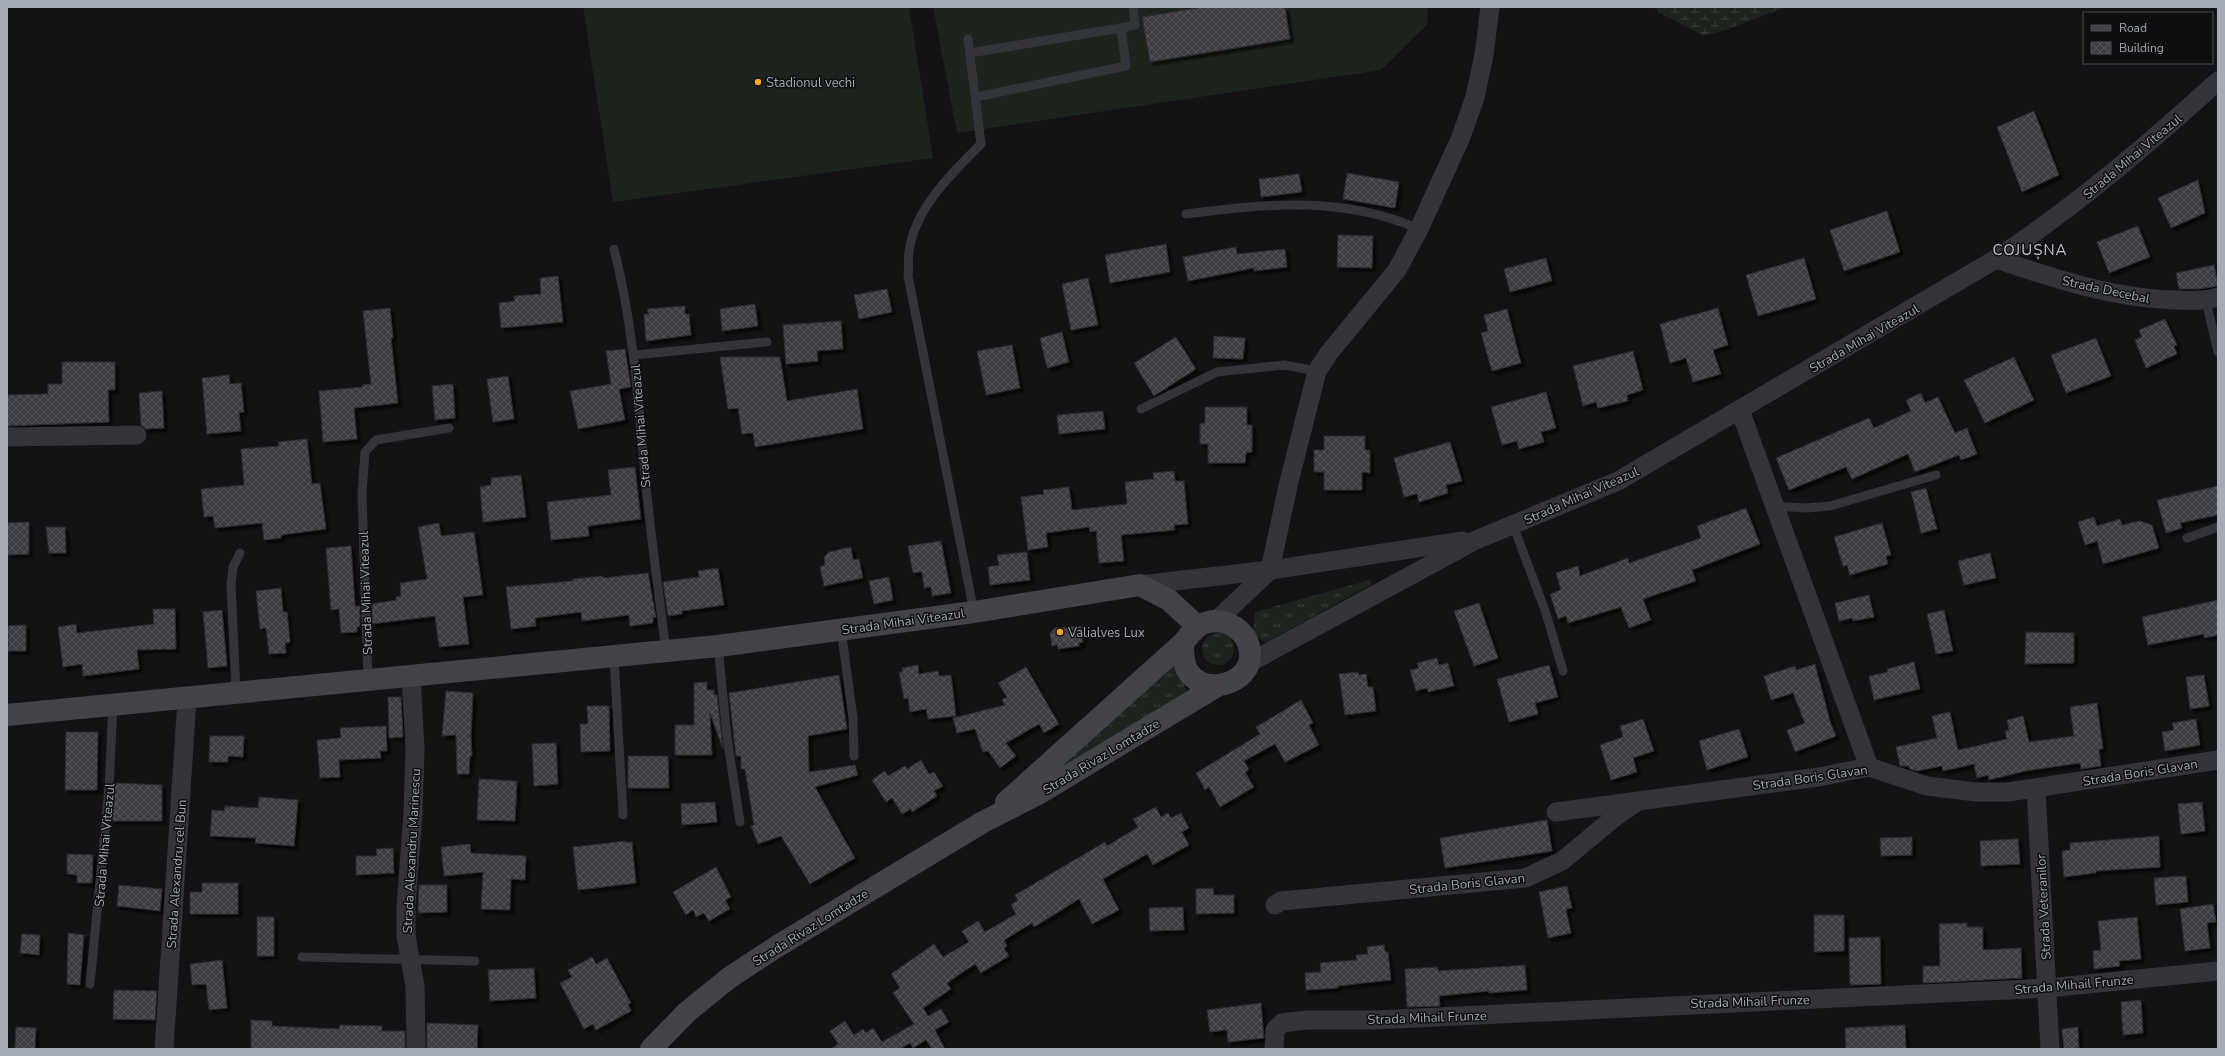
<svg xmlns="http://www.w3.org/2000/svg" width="2225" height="1056" viewBox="0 0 2225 1056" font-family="'Nunito Sans',sans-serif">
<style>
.grass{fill:url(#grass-tufts)}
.wetland{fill:url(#wetland-marsh)}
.pitch{fill:#1d241d}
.building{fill:url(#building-cross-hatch);stroke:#2d2d31;filter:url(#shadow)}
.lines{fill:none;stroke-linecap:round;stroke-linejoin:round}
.lane{stroke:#34353a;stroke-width:9}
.street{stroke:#34353a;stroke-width:19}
.secondary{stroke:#42444a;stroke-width:22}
.poi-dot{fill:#f9a626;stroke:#0e0e0f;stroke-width:1.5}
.labels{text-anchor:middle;stroke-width:3;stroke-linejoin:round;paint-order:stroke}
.poi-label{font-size:13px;fill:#a4aab6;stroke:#0e0e0f;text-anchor:start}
.street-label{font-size:13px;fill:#a4aab6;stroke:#0e0e0f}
.quarter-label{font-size:15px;letter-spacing:1px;fill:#c5c9d1;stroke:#0e0e0f}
</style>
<defs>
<pattern id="grass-tufts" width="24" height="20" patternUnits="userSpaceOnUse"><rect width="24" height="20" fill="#1d241d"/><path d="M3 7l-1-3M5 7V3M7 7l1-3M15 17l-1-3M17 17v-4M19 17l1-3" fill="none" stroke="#3b413c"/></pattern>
<pattern id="wetland-marsh" width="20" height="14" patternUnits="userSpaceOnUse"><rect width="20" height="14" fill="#1d241d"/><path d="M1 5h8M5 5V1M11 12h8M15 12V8" fill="none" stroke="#3b413c"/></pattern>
<pattern id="building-cross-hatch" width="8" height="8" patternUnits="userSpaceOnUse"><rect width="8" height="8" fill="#3d3e42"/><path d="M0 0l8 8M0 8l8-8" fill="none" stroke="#56575b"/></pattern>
<filter id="shadow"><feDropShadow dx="3.5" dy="3.5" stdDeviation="1" flood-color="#0009"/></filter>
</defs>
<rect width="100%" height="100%" fill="#131315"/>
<!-- grass -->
<g class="grass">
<polygon points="1370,580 1372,584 1265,643 1253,632 1255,612"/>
<circle cx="1218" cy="649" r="16"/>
<polygon points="1175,665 1187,691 1061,774 1057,770"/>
</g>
<!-- wetland -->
<polygon class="wetland" points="1655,7 1786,7 1725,30 1704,36 1658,12"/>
<!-- pitch -->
<g class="pitch">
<polygon points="583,7 909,7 933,158 613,202"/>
<polygon points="933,7 1428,7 1427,25 1381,70 957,133"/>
</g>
<!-- building -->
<g class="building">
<polygon points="1203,7 1285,7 1290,39 1150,62 1142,17"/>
<polygon points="2034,111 2059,175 2022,192 1997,127"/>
<polygon points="1347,173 1399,182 1395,208 1343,199"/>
<polygon points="1299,174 1302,192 1261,197 1259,179"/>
<polygon points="2198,180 2205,213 2171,228 2158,198"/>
<polygon points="1887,211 1900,252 1844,271 1830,230"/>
<polygon points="2138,226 2150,257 2109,273 2097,242"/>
<polygon points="1338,235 1373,236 1372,268 1337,267"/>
<polygon points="1166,244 1170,272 1110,283 1105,255"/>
<polygon points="1236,247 1237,254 1285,249 1287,267 1254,271 1254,268 1188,281 1183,257"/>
<polygon points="1546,258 1552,281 1510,292 1504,269"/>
<polygon points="1804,258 1816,299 1758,316 1746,275"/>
<polygon points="2214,265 2218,286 2198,289 2179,289 2176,273"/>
<polygon points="558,276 563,322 501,328 499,303 515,301 514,296 541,294 540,278"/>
<polygon points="1088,278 1098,325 1071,330 1062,284"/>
<polygon points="887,289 892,312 859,319 854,295"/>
<polygon points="755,304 758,326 722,331 720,309"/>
<polygon points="685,306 685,314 689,314 691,335 646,341 644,314 649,314 647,309"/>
<polygon points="390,308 393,338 391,338 398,403 354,408 357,439 323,442 319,391 363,387 363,385 371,384 363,311"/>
<polygon points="1718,308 1728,345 1713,350 1721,374 1693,382 1686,358 1670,363 1660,324"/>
<polygon points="1507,309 1521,363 1492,371 1481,333 1488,331 1484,315"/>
<polygon points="2165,319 2177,345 2174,346 2177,354 2146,368 2135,340 2142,337 2139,330"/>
<polygon points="841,321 843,349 817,351 818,361 786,364 783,325"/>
<polygon points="1062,332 1069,362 1047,368 1040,338"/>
<polygon points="1214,336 1245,338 1243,359 1213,358"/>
<polygon points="1176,337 1196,369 1154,396 1134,363"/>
<polygon points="2096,338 2111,376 2066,393 2051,355"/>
<polygon points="1012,345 1020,388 986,395 977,351"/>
<polygon points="625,349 631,387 619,389 625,420 578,429 570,391 611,384 606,351"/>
<polygon points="1633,351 1643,390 1627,395 1628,401 1598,408 1596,402 1583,406 1573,366"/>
<polygon points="720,357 780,357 787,401 857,389 863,429 755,447 753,433 742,434 738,408 728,409"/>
<polygon points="2014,357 2034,400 1985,423 1964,380"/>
<polygon points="62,362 115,362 115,390 108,390 109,422 7,426 7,395 48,394 48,384 62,384"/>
<polygon points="229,375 230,384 241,383 244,412 239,413 241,431 207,434 202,378"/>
<polygon points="508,376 514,419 493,422 487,379"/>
<polygon points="453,384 455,418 435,420 432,386"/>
<polygon points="162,391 164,428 146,429 141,425 139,393"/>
<polygon points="1546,392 1556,428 1541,432 1544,442 1519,449 1517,441 1502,445 1491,407"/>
<polygon points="1921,393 1925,403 1938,397 1955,433 1967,428 1977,454 1961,460 1959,455 1915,472 1908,454 1852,479 1846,467 1789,490 1776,458 1869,418 1874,428 1911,411 1906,400"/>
<polygon points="1205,407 1247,407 1247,425 1252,425 1252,452 1246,453 1245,463 1208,463 1208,444 1200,444 1200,424 1205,423"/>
<polygon points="1103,411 1105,429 1059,434 1057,415"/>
<polygon points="1324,436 1365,436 1365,450 1370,450 1370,473 1362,472 1362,490 1324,490 1324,472 1314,472 1314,450 1324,450"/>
<polygon points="307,439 312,484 320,483 326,529 281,535 281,538 264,540 262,523 215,528 213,516 204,517 201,489 244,485 241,449 279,446 278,442"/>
<polygon points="1450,442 1462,481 1446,485 1448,493 1419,502 1417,494 1404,497 1394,458"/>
<polygon points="635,467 641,519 588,526 589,536 551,540 547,502 611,495 608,470"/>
<polygon points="1174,471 1175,481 1184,481 1188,524 1174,525 1175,530 1121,535 1124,561 1099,563 1096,531 1090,532 1089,527 1046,533 1048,547 1028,550 1021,497 1044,494 1043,490 1069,487 1072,510 1127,504 1125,482 1154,479 1153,473"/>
<polygon points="521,475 526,517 483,522 480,487 491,485 491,478"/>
<polygon points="2218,486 2218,515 2180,523 2182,528 2166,533 2157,500"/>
<polygon points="1926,488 1937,529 1921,533 1911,492"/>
<polygon points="1746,508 1760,544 1692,570 1696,581 1643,599 1651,620 1629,628 1621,607 1568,623 1566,616 1558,619 1550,594 1561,590 1556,573 1578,566 1580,576 1628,558 1629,563 1701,538 1697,526"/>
<polygon points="2094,517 2097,526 2120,519 2122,525 2139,521 2152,525 2159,548 2103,564 2097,541 2085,545 2078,522"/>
<polygon points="29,522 29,554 8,555 7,523"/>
<polygon points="439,523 441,536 474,532 483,595 463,597 469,644 439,647 435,616 372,624 372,604 396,600 396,597 401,596 400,583 427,579 418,527"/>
<polygon points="1882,523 1891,555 1886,556 1888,564 1850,575 1847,565 1843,566 1834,537"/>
<polygon points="46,527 65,527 66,553 49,553"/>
<polygon points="941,541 951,593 932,596 931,587 924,588 922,572 913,573 908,546"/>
<polygon points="351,546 355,606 360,606 360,626 357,627 357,632 341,633 339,609 331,610 326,548"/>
<polygon points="851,547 853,560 859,559 863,578 824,586 820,567 825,565 824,557 829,552"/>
<polygon points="1027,552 1030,580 990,585 988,567 999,565 997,555"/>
<polygon points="1990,553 1996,578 1964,585 1958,561"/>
<polygon points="718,568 724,605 682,611 682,614 668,616 663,582 699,577 698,571"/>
<polygon points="648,573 656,617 653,618 653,623 630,626 629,615 582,621 581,612 535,618 536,626 511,629 506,587 573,581 573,579 603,576 603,578"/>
<polygon points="889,577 893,600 874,604 869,581"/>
<polygon points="281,588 283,612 287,612 290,642 285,643 286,653 269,654 266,628 260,629 256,591"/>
<polygon points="1869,595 1874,617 1853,621 1852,618 1839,621 1835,603"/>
<polygon points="2218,600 2218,635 2204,638 2204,634 2148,645 2142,617"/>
<polygon points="1479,603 1498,658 1474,666 1454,611"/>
<polygon points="153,609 175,609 176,649 137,650 139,669 83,676 82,664 63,667 58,627 76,624 77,633 154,624"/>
<polygon points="222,610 227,666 208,668 203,612"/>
<polygon points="1944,610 1953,651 1936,654 1927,614"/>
<polygon points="26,625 26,651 8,651 8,626"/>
<polygon points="1081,626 1083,642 1079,643 1079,646 1058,649 1057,645 1052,646 1050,633 1055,628"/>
<polygon points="2026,632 2074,633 2074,663 2025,664"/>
<polygon points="1437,658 1439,665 1448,663 1454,686 1428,692 1427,688 1416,691 1410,670 1419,668 1417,663"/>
<polygon points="1914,662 1920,689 1874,700 1869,676 1888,672 1887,669"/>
<polygon points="1815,664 1830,721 1836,736 1795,752 1787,730 1805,723 1793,693 1771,700 1764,676 1795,666 1796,670"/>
<polygon points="918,665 919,674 938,671 939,676 951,675 956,716 928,719 926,709 910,712 908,698 904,699 899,672 903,672 902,668"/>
<polygon points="1549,665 1558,697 1535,703 1538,714 1509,722 1497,679"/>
<polygon points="1026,667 1059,724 1044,733 1039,724 1006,743 1016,756 1000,768 988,751 983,752 975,729 957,733 953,718 1005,705 1002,700 1007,697 998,683"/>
<polygon points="1358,672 1359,675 1366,674 1368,687 1373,687 1376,711 1345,715 1339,674"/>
<polygon points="839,675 847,729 808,736 809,772 855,765 858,775 815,787 855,858 810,884 781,836 758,844 751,826 754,825 745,769 741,769 741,756 736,756 729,693"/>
<polygon points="2204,675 2209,706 2190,709 2186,677"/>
<polygon points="707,682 707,690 714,690 714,695 717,695 723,749 710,713 712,755 675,755 675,725 694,725 694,683"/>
<polygon points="446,691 473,693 471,736 472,756 470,756 469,774 457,774 456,735 442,736"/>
<polygon points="388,697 401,697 403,737 389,738"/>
<polygon points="1301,700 1313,723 1309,725 1319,745 1285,762 1275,744 1244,761 1249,769 1245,772 1254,787 1220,807 1209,787 1205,790 1196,773 1260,734 1256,727"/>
<polygon points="2097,703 2103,749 2099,749 2101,766 2081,769 2080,763 2025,771 1989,780 1988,775 1977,778 1974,764 1943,771 1942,766 1917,771 1910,769 1909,766 1900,766 1896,747 1937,738 1932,716 1950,712 1958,750 2007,739 2005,731 2009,730 2007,720 2023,716 2029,742 2074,736 2070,707"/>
<polygon points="587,706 609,706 610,751 581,752 580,724 588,724"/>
<polygon points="1643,719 1654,751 1633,758 1637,772 1611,780 1600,745 1623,737 1620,726"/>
<polygon points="2196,719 2200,745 2165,751 2162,732 2174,730 2172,723"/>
<polygon points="386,726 387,751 380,751 381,758 339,760 340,777 320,778 317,740 341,738 340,728"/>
<polygon points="1739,729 1748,757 1707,770 1699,741"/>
<polygon points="66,732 98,732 97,790 65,790"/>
<polygon points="210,736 244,736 243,757 228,756 228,762 209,762"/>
<polygon points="556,743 558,784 534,786 532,744"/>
<polygon points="628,756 668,756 669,788 628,788"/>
<polygon points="921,760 929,774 934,772 943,786 934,791 937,796 912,812 911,809 902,814 892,798 886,802 872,780 885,771 888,776 905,766 907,769"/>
<polygon points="479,779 517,781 515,821 477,820"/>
<polygon points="115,783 162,785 162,821 112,821"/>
<polygon points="259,797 298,800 294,846 255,843 256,838 210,836 212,810 224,811 225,806 258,808"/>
<polygon points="715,802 717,822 682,825 681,804"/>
<polygon points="2202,802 2205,831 2181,834 2178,804"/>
<polygon points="1156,807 1161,817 1168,813 1171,818 1181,813 1189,828 1182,832 1189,845 1153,865 1147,854 1103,879 1119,910 1092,924 1079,899 1034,927 1032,923 1004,940 1007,946 1004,948 1009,956 981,973 975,964 947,983 951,989 923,1008 928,1016 941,1009 949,1022 935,1030 945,1049 932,1049 926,1040 913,1048 910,1043 900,1049 831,1049 838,1044 830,1031 845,1021 854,1035 863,1029 866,1033 873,1028 882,1042 914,1024 893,993 900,988 891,974 934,944 943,957 969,942 962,931 978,921 985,932 1016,914 1011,905 1018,900 1015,895 1105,842 1107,846 1138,827 1133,819"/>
<polygon points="1547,820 1552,851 1445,868 1440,838"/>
<polygon points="2159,836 2160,867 2096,871 2096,873 2064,877 2062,851 2070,850 2070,843"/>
<polygon points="1912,837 1912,855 1881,856 1880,838"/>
<polygon points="2018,839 2020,864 1981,866 1980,841"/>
<polygon points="626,841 626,843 632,842 636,883 578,890 573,847"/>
<polygon points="470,844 471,853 526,856 525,880 511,879 510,910 481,909 483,872 444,876 441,847"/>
<polygon points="393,848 394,873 356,875 356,856 377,856 376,849"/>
<polygon points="67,854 93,855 92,883 77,883 77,875 67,874"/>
<polygon points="716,867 731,897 725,900 730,909 709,921 704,913 696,917 693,910 686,915 673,892"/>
<polygon points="2186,876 2188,902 2156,905 2154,878"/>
<polygon points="202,883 238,883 238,914 190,914 190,892 202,892"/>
<polygon points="119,885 162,889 160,911 117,906"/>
<polygon points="419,885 447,885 447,912 418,913"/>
<polygon points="1567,886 1572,908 1566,909 1571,933 1548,938 1539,892"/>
<polygon points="1213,888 1214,895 1234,895 1234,913 1196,914 1196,889"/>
<polygon points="2213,904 2216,922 2207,923 2210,948 2185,951 2180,909"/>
<polygon points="1183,907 1184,930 1150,931 1149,908"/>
<polygon points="1814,915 1844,915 1844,951 1814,952"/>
<rect x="257" y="917" width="17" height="39"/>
<polygon points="2137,917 2141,959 2119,961 2120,966 2094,969 2093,951 2101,950 2098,921"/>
<polygon points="1967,923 1967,927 1983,927 1983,950 2021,948 2022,978 1923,983 1923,966 1940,966 1939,924"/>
<polygon points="68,933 84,935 80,985 67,984"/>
<polygon points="22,934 40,935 39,955 20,953"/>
<polygon points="1880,937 1881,984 1850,985 1849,938"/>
<polygon points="1384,945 1385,952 1388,952 1391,980 1338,986 1338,988 1306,990 1305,973 1321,972 1320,963 1357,960 1356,955 1368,954 1367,947"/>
<polygon points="592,957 596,964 607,958 631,1003 628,1004 631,1011 596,1030 593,1024 584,1029 560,983 572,977 568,970"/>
<polygon points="222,960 227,1008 209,1010 206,984 192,985 190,964"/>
<polygon points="1525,965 1527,990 1489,993 1489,991 1439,996 1440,1006 1407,1007 1405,969 1438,967 1438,971"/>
<polygon points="534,968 536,998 490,1001 488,970"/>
<polygon points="114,990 157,991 155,1020 113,1019"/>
<polygon points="2141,1000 2143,1033 2123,1035 2121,1002"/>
<polygon points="1261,1003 1264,1038 1228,1042 1227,1030 1210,1032 1207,1010"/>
<polygon points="251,1020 272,1021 272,1026 339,1029 340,1025 382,1026 382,1031 405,1031 405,1049 251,1049"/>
<polygon points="427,1023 478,1025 477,1049 427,1049"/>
<polygon points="1905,1025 1906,1049 1846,1049 1845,1028"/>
<polygon points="16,1027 36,1028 35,1049 15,1049"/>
<polygon points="2078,1027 2079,1049 2064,1049 2062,1029"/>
</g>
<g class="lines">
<!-- lane -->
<g class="lane">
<path d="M968,39L981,144C952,173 915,208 909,251C908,259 909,268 908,276L974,612"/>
<polyline points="970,53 1121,28"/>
<polyline points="976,97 1126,66 1121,28 1135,25 1133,7"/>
<path d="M1186,214C1267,204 1341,195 1419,229"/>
<path d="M614,249C633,323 638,399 645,474C650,533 659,593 666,652"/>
<polyline points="2206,301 2218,352"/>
<polyline points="634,355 767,342"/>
<polyline points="1141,409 1217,372 1284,365 1317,371"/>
<polyline points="1775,506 1807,508 1830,506 1936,475"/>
<polyline points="1513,525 1546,613 1563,671"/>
<polyline points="2187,538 2218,527"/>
<polyline points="841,629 853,718 854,756"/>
<polyline points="718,646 727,737 740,822"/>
<polyline points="614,657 623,815"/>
<polyline points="368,680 362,494 365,452 376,440 449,428"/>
<polyline points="236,693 231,584 233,567 240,553"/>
<polyline points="302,957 475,961"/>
<polyline points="90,984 109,788 113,705"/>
</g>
<!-- street -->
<g class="street">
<path d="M1996,259C2055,279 2116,299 2178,300C2192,301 2205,301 2218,297"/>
<polyline points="1740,410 1869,767"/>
<polyline points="7,437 137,435"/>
<polyline points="1140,585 1270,570 1463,541"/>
<polyline points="1216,621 1270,570 1288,486 1317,371 1329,353 1397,270 1419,229 1461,137 1475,97 1484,55 1490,7"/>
<path d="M1247,664L1476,540L1618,481L1996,259C2077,205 2146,146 2218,81"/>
<polyline points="411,676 415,748 413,813 406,906 406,936 415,986 416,1049"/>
<polyline points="2036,789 2050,1049"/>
<polyline points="1556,812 1819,777 1869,767 1927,786 1976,792 2008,792 2218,760"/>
<polyline points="1275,905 1281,901 1525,878 1562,861 1615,817 1634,804"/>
<polyline points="164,1049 187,699"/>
<polyline points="1274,1049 1275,1030 1282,1023 1307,1020 1375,1020 2048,988 2218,971"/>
</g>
<!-- secondary -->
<g class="secondary">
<polyline points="7,715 718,646 974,612 1140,585 1169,600 1197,626"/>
<path d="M1006,802L1183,643C1189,636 1195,626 1205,623C1226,616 1248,631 1250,652C1253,686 1200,698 1186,668C1183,660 1183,652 1183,643"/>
<polyline points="651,1049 687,1012 729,978 776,947 983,822 1038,794 1217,686"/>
</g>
</g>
<!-- markers -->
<g class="poi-dot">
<circle cx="758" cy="82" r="4"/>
<circle cx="1060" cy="632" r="4"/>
</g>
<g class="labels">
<!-- poi labels -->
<g class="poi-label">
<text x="766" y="87">Stadionul vechi</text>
<text x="1068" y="637">Valialves Lux</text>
</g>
<!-- street labels -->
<g class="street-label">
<text transform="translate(2132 156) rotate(-40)" y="5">Strada Mihai Viteazul</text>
<text transform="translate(2106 289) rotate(12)" y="5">Strada Decebal</text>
<text transform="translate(1864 338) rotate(-30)" y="5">Strada Mihai Viteazul</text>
<text transform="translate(640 426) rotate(-95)" y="5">Strada Mihai Viteazul</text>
<text transform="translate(1581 495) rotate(-24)" y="5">Strada Mihai Viteazul</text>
<text transform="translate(365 593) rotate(-92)" y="5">Strada Mihai Viteazul</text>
<text transform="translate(903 621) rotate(-8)" y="5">Strada Mihai Viteazul</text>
<text transform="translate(1101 756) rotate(-31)" y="5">Strada Rivaz Lomtadze</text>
<text transform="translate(2140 772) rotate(-9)" y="5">Strada Boris Glavan</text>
<text transform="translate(1810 777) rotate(-8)" y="5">Strada Boris Glavan</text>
<text transform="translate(104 845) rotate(-85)" y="5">Strada Mihai Viteazul</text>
<text transform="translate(411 851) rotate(-87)" y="5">Strada Alexandru Marinescu</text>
<text transform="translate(176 874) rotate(-86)" y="5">Strada Alexandru cel Bun</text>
<text transform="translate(1467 883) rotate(-6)" y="5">Strada Boris Glavan</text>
<text transform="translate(2043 907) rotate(-93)" y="5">Strada Veteranilor</text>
<text transform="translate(810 927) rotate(-32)" y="5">Strada Rivaz Lomtadze</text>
<text transform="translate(2074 984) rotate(-5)" y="5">Strada Mihail Frunze</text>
<text transform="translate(1750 1001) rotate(-2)" y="5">Strada Mihail Frunze</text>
<text transform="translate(1427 1017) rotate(-2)" y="5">Strada Mihail Frunze</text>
</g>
<!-- quarter labels -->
<g class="quarter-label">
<text x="2030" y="255">COJUȘNA</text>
</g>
</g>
<!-- border -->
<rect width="2225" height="1056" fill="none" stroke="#a4aab6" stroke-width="16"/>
<!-- legend -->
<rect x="2083" y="12" width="130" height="52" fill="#0e0e0f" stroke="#4a4c52"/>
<rect x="2091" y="25" width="20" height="6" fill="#42444a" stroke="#4a4c52"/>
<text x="2119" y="32" font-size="12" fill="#a4aab6">Road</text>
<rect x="2091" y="42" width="20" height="12" fill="url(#building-cross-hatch)" stroke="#4a4c52"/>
<text x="2119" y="52" font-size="12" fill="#a4aab6">Building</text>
</svg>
